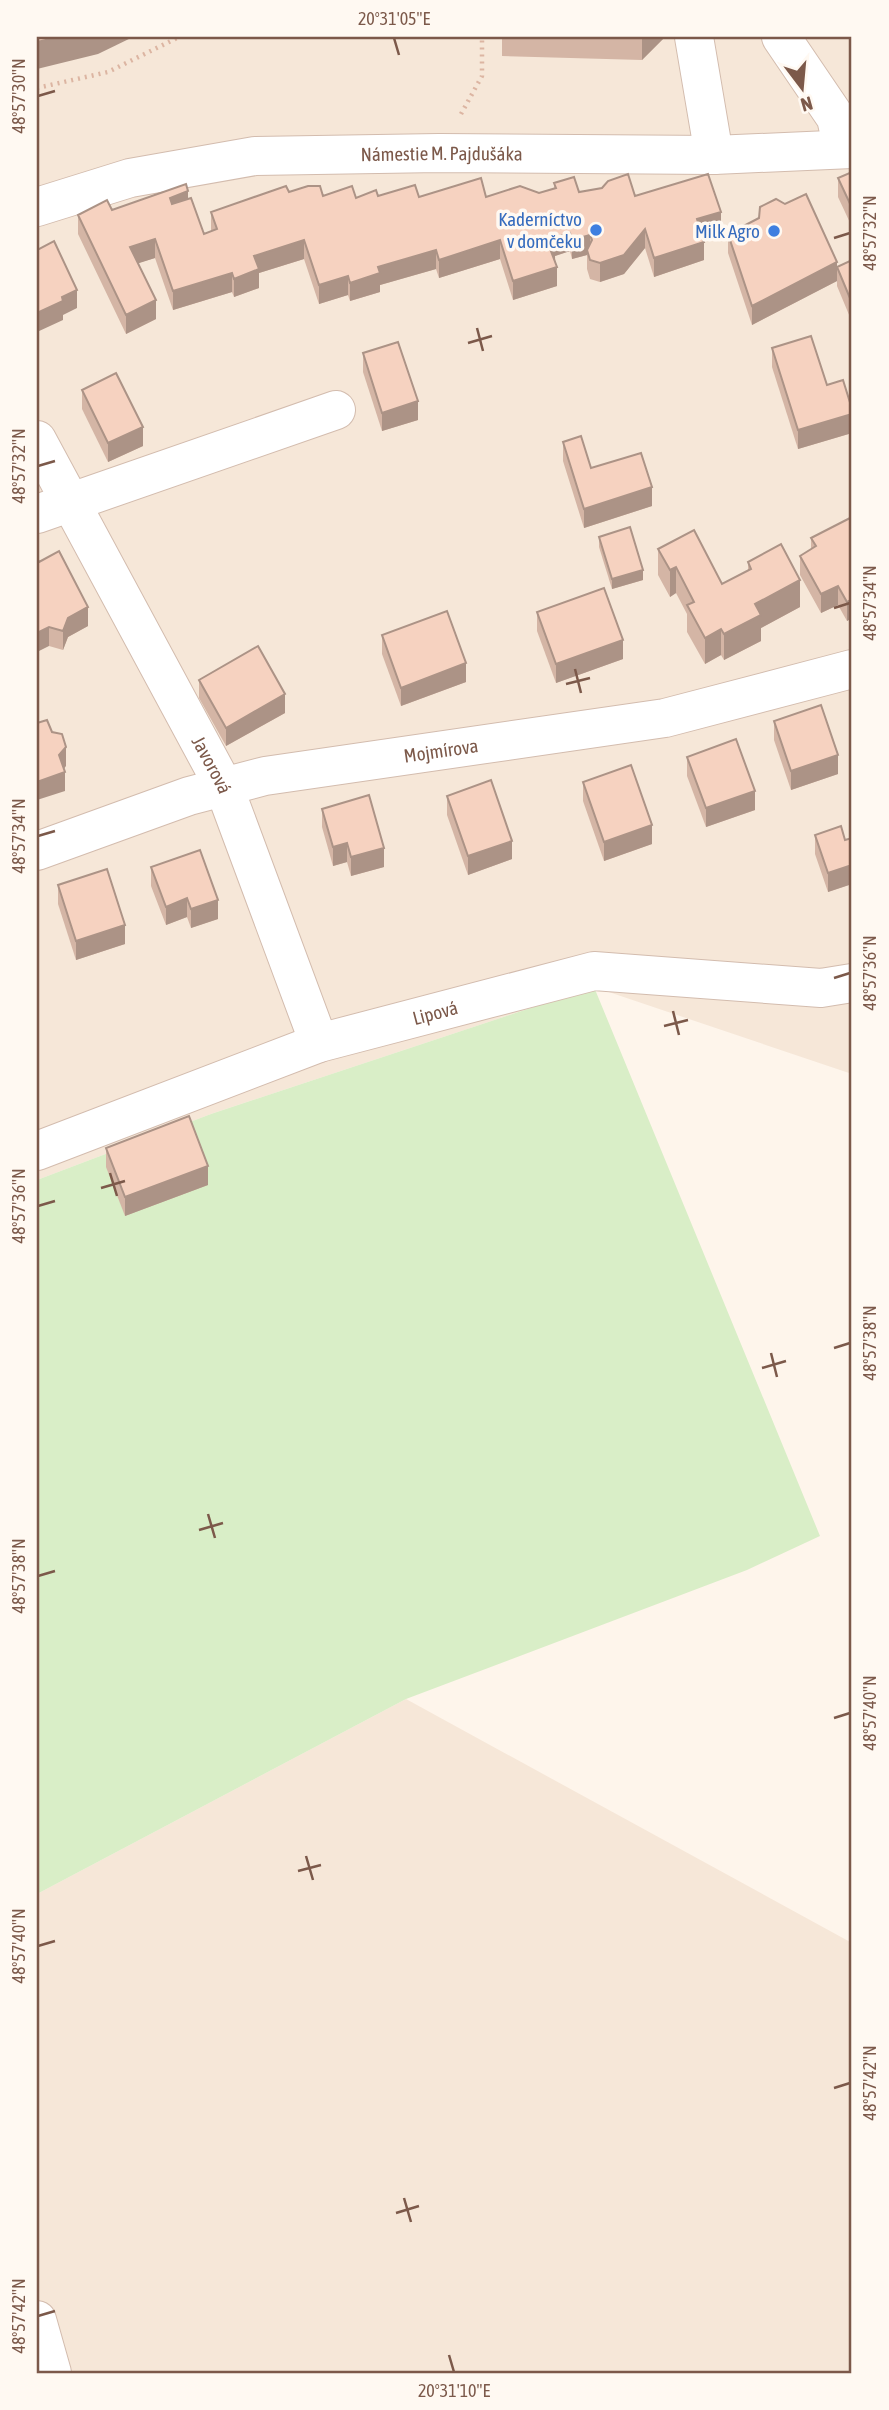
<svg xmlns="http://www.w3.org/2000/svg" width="889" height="2410" viewBox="0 0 889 2410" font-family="'Asap Condensed',sans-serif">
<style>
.residential{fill:#f6e7d8}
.green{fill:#d9eec7}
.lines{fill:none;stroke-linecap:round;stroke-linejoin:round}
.minor-casing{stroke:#d3bcae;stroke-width:40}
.path{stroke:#dcb5a2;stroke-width:4.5;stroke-dasharray:2 5;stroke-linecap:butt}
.minor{stroke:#fff;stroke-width:38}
.wall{fill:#d4b5a5}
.shaded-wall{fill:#ac9386}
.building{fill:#f6d2c0;stroke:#ac9386;stroke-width:2}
.ticks{fill:none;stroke:#7c594a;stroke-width:2.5}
.shop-dot{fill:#3f7fe0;stroke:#fff9f2;stroke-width:2.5}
.labels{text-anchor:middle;stroke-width:7;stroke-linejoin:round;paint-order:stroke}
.street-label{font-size:19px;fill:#7c594a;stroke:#fff9f2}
.shop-label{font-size:19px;fill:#366cbe;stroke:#fff9f2;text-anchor:end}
.neatline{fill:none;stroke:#7c594a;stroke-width:2.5}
.ticks-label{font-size:18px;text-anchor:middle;fill:#7c594a}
</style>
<rect width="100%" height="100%" fill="#fef5eb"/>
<!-- residential -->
<g class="residential">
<polygon points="37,37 852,37 852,1074 594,987 211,1114 37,1180"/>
<polygon points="406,1699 852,1943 852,2373 37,2373 37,1894"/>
</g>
<!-- green -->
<polygon class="green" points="594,987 820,1536 747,1570 406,1699 37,1894 37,1180 211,1114"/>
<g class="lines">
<defs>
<g id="minor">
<polyline points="694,37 714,155"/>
<polyline points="781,37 836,118 843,149"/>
<path id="s1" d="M37,207L130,178L255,156L439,153L714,155L852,149"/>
<path id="s2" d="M37,440L224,787L319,1043"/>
<polyline points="37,514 336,410"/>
<path id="s3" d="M37,851L189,796L265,776L665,718L852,669"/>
<path id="s4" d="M37,1151L319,1043L594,971L821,988L852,983"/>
<polyline points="37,2320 52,2373"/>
</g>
</defs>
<!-- minor casing -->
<use href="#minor" class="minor-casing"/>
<!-- path -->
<g class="path">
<polyline points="37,88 108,72 179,37"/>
<polyline points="461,114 482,76 482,37"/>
</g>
<!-- minor -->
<use href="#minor" class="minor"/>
</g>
<!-- wall -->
<g class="wall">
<polygon points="502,37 665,37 642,60 502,56"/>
<polygon points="852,172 852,227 838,197 838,178"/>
<polygon points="554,183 579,192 635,196 721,230 703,236 704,260 654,277 645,248 624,274 600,282 590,279 587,269 587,255 572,259 570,251 555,256 557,286 513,300 500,259 439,278 436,269 380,285 380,292 350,301 348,295 319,304 304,259 259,273 259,288 234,297 232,292 173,310 155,258 138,263 156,319 126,334 78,234 78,215 188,199 204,234 211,231 211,212 289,192 356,198 378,196 486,197 539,193 554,189"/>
<polygon points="728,234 837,267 852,260 852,322 837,286 837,281 752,325 728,253"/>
<polygon points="772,348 827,385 852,409 852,433 798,449 772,367"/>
<polygon points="363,353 418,420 382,431 363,372"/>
<polygon points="82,390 143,446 108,462 82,409"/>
<polygon points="563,442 591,468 652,506 584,528 563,461"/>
<polygon points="852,517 852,618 847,621 838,605 821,613 800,575 800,556 811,549 811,538"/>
<polygon points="599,537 643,580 612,589 599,547"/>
<polygon points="658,549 722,584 748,571 748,562 800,607 761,628 761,641 724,660 721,655 705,664 687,632 687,614 676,593 670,597 658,575"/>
<polygon points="39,562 88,626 68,637 63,650 49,646"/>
<polygon points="537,612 623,659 556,683 537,631"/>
<polygon points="382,635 466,682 401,706 382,654"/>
<polygon points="199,680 285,713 226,746 199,698"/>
<polygon points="774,721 838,774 791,790 774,740"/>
<polygon points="687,757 755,810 706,827 687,776"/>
<polygon points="583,782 652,844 604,861 583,801"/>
<polygon points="447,796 512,859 468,875 447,815"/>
<polygon points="322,809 384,867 351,876 347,862 333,866 322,827"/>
<polygon points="815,835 845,840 852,838 852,884 828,892 815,854"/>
<polygon points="151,867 218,919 191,928 187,917 166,925 151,886"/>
<polygon points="58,885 125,944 76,960 58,904"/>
<polygon points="106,1148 208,1185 125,1216 106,1167"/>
</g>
<!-- shaded-wall -->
<g class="shaded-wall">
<polygon points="59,37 133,37 98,54 37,69 37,42"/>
<polygon points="642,37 665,37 642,60"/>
<polygon points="188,191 188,210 170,216 170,198"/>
<polygon points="721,212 721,230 697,238 697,219"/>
<polygon points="645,229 645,248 624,274 600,282 600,263"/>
<polygon points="570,233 570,251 555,256 555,263 549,246 553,238"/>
<polygon points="590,235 590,254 587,250 587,255 572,259 572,240"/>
<polygon points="155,239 155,258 130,266 130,247"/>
<polygon points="304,240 304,259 259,273 259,288 234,297 234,279 254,256"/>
<polygon points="500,240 500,259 439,278 439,260"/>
<polygon points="704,242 704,260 654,277 654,258"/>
<polygon points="436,250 436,269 380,285 380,292 350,301 350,283 378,267"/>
<polygon points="837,262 837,281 752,325 752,306"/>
<polygon points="557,267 557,286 513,300 513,281"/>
<polygon points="232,273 232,292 173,310 173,291"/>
<polygon points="348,276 348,295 319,304 319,285"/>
<polygon points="77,290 77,308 63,315 63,320 37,332 37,313 62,297"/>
<polygon points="156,300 156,319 126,334 126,315"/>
<polygon points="418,401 418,420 382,431 382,413"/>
<polygon points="852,414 852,433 798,449 798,430"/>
<polygon points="143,427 143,446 108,462 108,443"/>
<polygon points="652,487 652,506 584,528 584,509"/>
<polygon points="676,567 676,593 670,597 670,570"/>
<polygon points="643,570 643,580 612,589 612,579"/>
<polygon points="800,580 800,607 761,628 761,641 724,660 724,634 755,604"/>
<polygon points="838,586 838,605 821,613 821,594"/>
<polygon points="852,599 852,618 847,621 847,602"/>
<polygon points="88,607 88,626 68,637 63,650 63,631 68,618"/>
<polygon points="49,627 49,646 37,652 37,633"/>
<polygon points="721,629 721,655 705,664 705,638"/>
<polygon points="623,640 623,659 556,683 556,664"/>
<polygon points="466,663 466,682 401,706 401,688"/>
<polygon points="285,694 285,713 226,746 226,728"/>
<polygon points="66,747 66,766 60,774 65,772 65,791 37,800 37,782"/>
<polygon points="838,755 838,774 791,790 791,771"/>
<polygon points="755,791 755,810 706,827 706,808"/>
<polygon points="652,825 652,844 604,861 604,842"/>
<polygon points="512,841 512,859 468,875 468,856"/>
<polygon points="347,843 347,862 333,866 333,847"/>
<polygon points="384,848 384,867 351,876 351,857"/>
<polygon points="852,865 852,884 828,892 828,873"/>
<polygon points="187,898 187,917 166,925 166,907"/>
<polygon points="218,900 218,919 191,928 191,909"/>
<polygon points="125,925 125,944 76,960 76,941"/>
<polygon points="208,1166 208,1185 125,1216 125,1197"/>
</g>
<!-- building -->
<g class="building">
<polygon points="37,37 59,37 37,42"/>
<polygon points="852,172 852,208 838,178"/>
<polygon points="628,174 635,196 708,174 721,212 697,219 704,242 654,258 645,229 624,255 600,263 590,260 587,250 592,240 590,235 572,240 570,233 553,238 555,244 549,246 557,267 513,281 500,240 439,260 436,250 378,267 380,273 350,283 348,276 319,285 304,240 254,256 259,269 234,279 232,273 173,291 155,239 130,247 156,300 126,315 78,215 107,200 112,210 186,184 188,191 170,198 172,204 191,198 204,234 217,229 211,212 286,186 289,192 308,186 320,186 323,196 352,186 356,198 376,190 378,196 415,185 419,197 481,178 486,197 520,186 539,193 556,188 554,183 574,177 579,192 602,188 608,181"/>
<polygon points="806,194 837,262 752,306 728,234 759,218 760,207 776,199 785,204"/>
<polygon points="54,241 77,290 62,297 63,301 37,313 37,250"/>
<polygon points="852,260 852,303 837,267"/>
<polygon points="811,336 827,385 843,380 852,409 852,414 798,430 772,348"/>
<polygon points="398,342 418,401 382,413 363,353"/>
<polygon points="116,373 143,427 108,443 82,390"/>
<polygon points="581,436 591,468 641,453 652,487 584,509 563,442"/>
<polygon points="852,517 852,599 847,602 838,586 821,594 800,556 816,546 811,538"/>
<polygon points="630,527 643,570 612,579 599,537"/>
<polygon points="694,530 722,584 751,569 748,562 781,544 800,580 755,604 761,615 724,634 721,629 705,638 687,605 694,602 676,567 670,570 658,549"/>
<polygon points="59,551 88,607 68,618 63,631 49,627 37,633 37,558 39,562"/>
<polygon points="604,588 623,640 556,664 537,612"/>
<polygon points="447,611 466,663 401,688 382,635"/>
<polygon points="258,646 285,694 226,728 199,680"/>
<polygon points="821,705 838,755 791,771 774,721"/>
<polygon points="47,720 52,732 62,734 66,747 59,755 65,772 37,782 37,723"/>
<polygon points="736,739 755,791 706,808 687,757"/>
<polygon points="631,765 652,825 604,842 583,782"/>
<polygon points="491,780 512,841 468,856 447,796"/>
<polygon points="369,795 384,848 351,857 347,843 333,847 322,809"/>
<polygon points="841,826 845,840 852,838 852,865 828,873 815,835"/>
<polygon points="200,850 218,900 191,909 187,898 166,907 151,867"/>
<polygon points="107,869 125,925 76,941 58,885"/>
<polygon points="189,1116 208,1166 125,1197 106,1148"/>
</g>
<!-- ticks -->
<path class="ticks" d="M394,38L399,55M38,96L55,91M834,238L850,233M477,328L483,351M468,343L492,336M38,466L55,461M834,608L850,603M575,669L581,693M566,684L590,678M38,836L55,831M834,978L850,973M673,1011L679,1035M664,1026L688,1020M110,1173L117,1196M101,1188L125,1181M38,1206L55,1201M834,1348L850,1343M771,1353L777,1377M762,1368L786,1361M208,1514L215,1538M199,1530L223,1523M38,1576L55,1571M834,1718L850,1713M306,1856L313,1880M298,1871L321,1865M38,1946L55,1941M834,2088L850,2083M404,2198L411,2222M396,2213L419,2206M38,2316L55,2311M449,2355L454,2372"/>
<!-- markers -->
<g class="shop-dot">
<circle cx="596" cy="230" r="7"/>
<circle cx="774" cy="231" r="7"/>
</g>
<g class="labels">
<!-- street labels -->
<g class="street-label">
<text dy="7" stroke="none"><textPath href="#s1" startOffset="411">Námestie M. Pajdušáka</textPath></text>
<text dy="7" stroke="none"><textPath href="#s3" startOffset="418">Mojmírova</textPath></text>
<text dy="7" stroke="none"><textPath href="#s2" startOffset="369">Javorová</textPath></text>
<text dy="7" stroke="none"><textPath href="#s4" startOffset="422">Lipová</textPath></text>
</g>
<!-- shop labels -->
<g class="shop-label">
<text x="582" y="226">Kaderníctvo<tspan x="582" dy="22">v domčeku</tspan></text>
<text x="760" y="238">Milk Agro</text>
</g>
</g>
<!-- border -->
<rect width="889" height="2410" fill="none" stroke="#fff9f2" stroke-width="77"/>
<!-- north arrow -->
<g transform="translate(802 88) rotate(164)" stroke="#fff9f2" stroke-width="5" paint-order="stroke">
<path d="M0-5L12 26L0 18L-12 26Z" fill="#7c594a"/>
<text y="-10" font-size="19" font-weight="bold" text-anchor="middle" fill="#7c594a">N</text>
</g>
<rect x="38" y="38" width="812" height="2334" class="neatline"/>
<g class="ticks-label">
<text x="394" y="25">20°31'05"E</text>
<text transform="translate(19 96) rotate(-90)" y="6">48°57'30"N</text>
<text transform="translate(870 233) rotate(-90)" y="6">48°57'32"N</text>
<text transform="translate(19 466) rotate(-90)" y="6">48°57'32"N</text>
<text transform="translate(870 603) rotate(-90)" y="6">48°57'34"N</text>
<text transform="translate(19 836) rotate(-90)" y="6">48°57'34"N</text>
<text transform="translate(870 973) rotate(-90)" y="6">48°57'36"N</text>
<text transform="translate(19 1206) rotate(-90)" y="6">48°57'36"N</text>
<text transform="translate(870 1343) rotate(-90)" y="6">48°57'38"N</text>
<text transform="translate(19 1576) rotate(-90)" y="6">48°57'38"N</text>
<text transform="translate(870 1713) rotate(-90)" y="6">48°57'40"N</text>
<text transform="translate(19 1946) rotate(-90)" y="6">48°57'40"N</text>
<text transform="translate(870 2083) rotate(-90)" y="6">48°57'42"N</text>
<text transform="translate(19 2316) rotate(-90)" y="6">48°57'42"N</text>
<text x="454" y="2397">20°31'10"E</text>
</g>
</svg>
